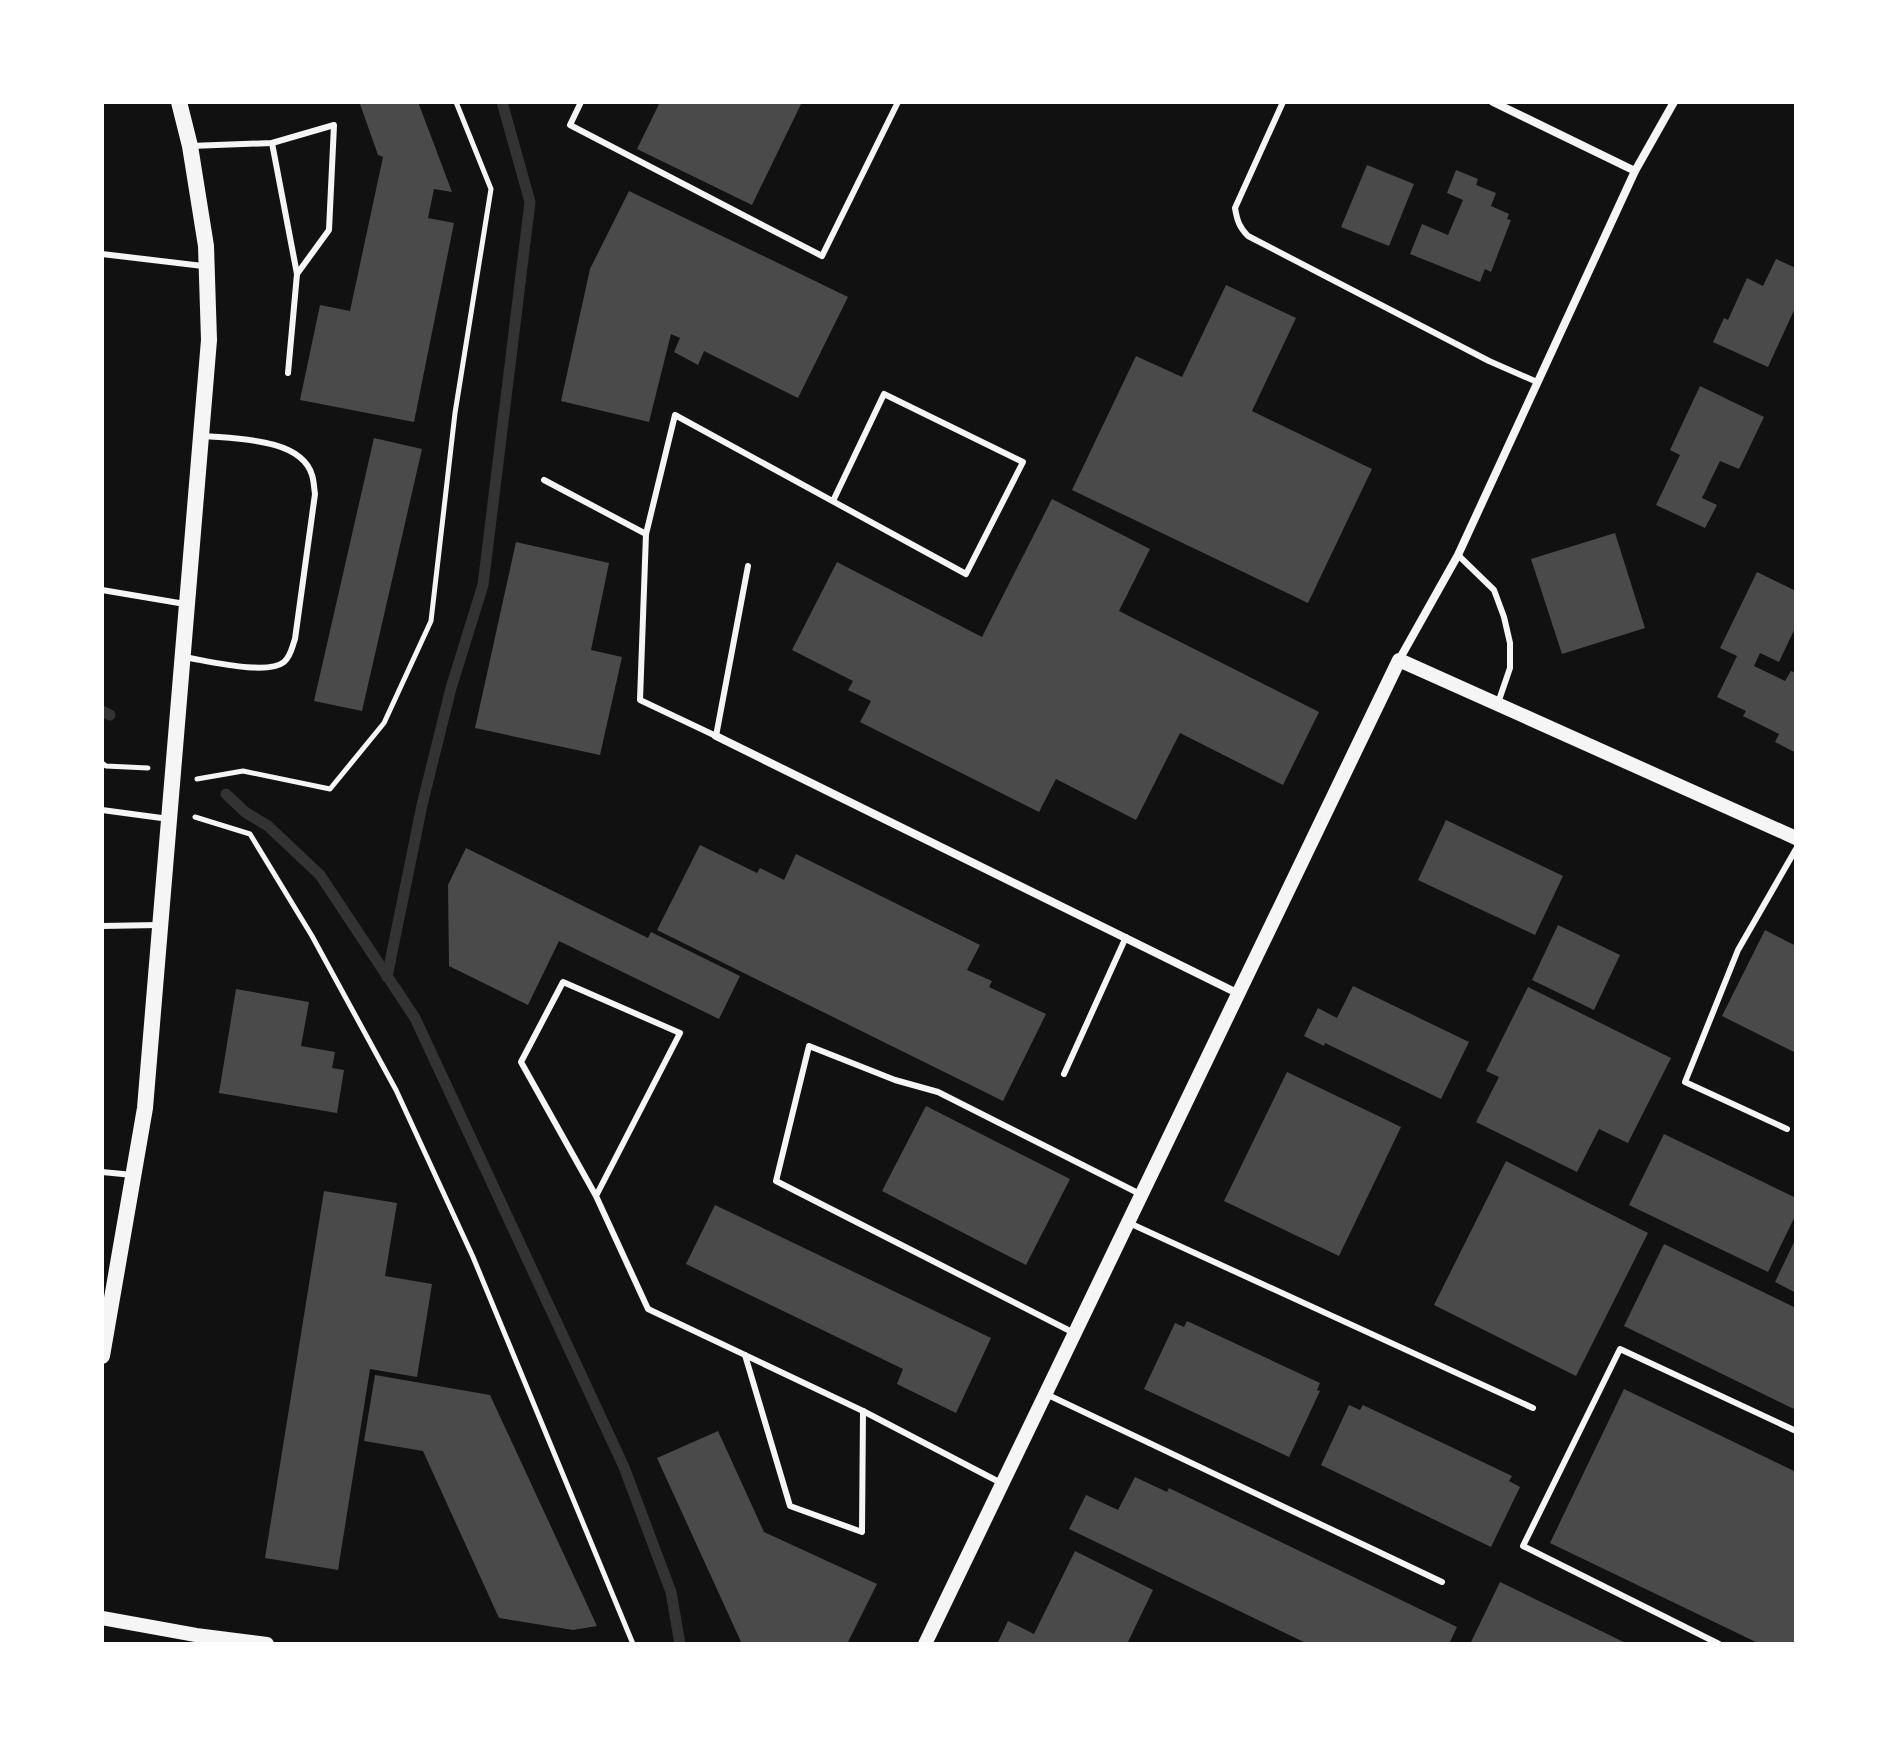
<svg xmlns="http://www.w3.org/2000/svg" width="1898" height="1746" viewBox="0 0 1898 1746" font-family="Rubik,sans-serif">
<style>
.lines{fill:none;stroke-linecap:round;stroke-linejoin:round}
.stream{stroke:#333;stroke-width:11}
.building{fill:#4a4a4a}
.path{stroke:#f5f5f5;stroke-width:5}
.service{stroke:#f5f5f5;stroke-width:6}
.minor{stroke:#f5f5f5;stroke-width:8}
.tertiary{stroke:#f5f5f5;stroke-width:14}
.secondary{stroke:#f5f5f5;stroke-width:16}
</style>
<rect width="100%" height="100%" fill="#111"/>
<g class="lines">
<!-- stream -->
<g class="stream">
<polyline points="102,711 110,715"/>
<polyline points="226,794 245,812 268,826 320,875 415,1018 624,1467 671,1592 680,1644"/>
<polyline points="387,977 422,805 451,688 483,585 530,202 502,102"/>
</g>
</g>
<!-- building -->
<g class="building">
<polygon points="365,102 418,102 452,192 434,189 428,218 454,223 414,422 300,400 320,305 350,311 383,157 378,155 360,104"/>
<polygon points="660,102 802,102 752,205 637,149"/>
<polygon points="1367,165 1414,184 1389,246 1341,227"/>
<polygon points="1456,170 1478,179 1476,185 1496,193 1491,206 1509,214 1507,219 1511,220 1491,272 1485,269 1480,282 1410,254 1422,224 1448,235 1463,200 1447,193"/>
<polygon points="629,191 848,297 798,398 704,351 698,365 674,352 680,338 671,334 649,422 561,401 590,269"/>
<polygon points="1776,259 1796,268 1796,306 1768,367 1713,342 1724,318 1728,320 1747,278 1763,286"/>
<polygon points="1226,285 1296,318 1252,411 1372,469 1308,603 1072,490 1136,356 1182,377"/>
<polygon points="1700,386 1764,417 1739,469 1720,461 1702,498 1717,505 1705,528 1656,505 1680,455 1670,450"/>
<polygon points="374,438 422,449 362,711 314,701"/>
<polygon points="1052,499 1150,549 1119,611 1319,712 1283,785 1180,733 1136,820 1056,779 1039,812 860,722 871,701 848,690 853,681 792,650 837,562 982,637"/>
<polygon points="1615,533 1645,628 1562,654 1531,559"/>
<polygon points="516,542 609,563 591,650 622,657 600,755 475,728"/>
<polygon points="1757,572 1796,591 1796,626 1779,662 1760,653 1754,666 1785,681 1791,671 1796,673 1796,753 1775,742 1779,734 1743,716 1746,711 1717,697 1737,656 1720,648"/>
<polygon points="1446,820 1563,876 1535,935 1418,880"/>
<polygon points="700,845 757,873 760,868 784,880 796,854 980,945 967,970 992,981 989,987 1046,1014 1003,1101 657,930"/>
<polygon points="466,848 648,938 651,932 740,976 719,1019 559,941 528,1005 449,966 448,885"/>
<polygon points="1558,925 1620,955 1594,1010 1532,980"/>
<polygon points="1765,930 1796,946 1796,1053 1722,1016"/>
<polygon points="1353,986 1469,1042 1441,1099 1325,1043 1324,1046 1304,1036 1318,1008 1337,1018"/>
<polygon points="1528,987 1671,1058 1628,1143 1599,1129 1577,1172 1476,1122 1499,1077 1486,1071"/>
<polygon points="236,989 309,1002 301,1046 335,1052 332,1068 344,1070 337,1113 219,1093"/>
<polygon points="1287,1072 1401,1127 1339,1256 1224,1201"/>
<polygon points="926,1106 1070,1179 1026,1265 882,1191"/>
<polygon points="1664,1134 1796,1198 1796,1214 1768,1272 1629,1205"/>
<polygon points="1506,1161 1648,1233 1576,1376 1434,1305"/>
<polygon points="324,1191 397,1203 385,1276 432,1284 417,1377 370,1369 338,1570 265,1558"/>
<polygon points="715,1205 991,1338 956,1413 897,1384 903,1369 686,1264"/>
<polygon points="1796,1238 1796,1293 1775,1282"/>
<polygon points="1664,1244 1796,1308 1796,1410 1624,1326"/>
<polygon points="1187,1321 1320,1383 1317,1390 1320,1391 1289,1457 1144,1389 1175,1323 1184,1327"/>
<polygon points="375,1375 490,1395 597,1626 573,1630 499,1618 423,1451 364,1441"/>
<polygon points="1624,1389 1796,1472 1796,1644 1760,1644 1550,1543"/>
<polygon points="1349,1405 1360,1410 1363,1405 1512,1476 1509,1481 1520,1487 1491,1547 1321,1465"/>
<polygon points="718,1431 764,1532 877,1584 847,1644 742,1644 657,1458"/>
<polygon points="1135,1477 1167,1492 1169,1488 1457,1627 1449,1644 1308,1644 1069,1529 1086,1495 1118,1510"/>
<polygon points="1075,1551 1153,1590 1127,1644 997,1644 1008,1621 1034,1634"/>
<polygon points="1500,1582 1628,1644 1470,1644"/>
</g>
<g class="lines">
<!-- path -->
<g class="path">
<polyline points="102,763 106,766 148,768"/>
<polyline points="197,779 243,771 330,789 384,723 431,621 455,413 491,189 456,102"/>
<polyline points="195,817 250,834 312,936 396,1090 473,1257 633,1644"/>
</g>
<!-- service -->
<g class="service">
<polyline points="581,102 570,125 822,256 898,102"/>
<path d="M1283,102L1235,208C1237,220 1239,227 1248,236L1489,361L1537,382"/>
<polyline points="272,143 297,274"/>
<polyline points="190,146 272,143 334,125 329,230 297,274 288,373"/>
<polyline points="102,254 203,266"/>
<polyline points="544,480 646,534 640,700 716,736 748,566"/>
<polyline points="646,534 675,415 966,574 1023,462 884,394 833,501"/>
<polyline points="1458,555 1494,590 1504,617 1510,643 1510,668 1498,703"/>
<polyline points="102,590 185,604"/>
<path d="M183,657C205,660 267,676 284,662C291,656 292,647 295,639L315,494C314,488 314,481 312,475C301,438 236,439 205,436"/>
<polyline points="102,810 169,819"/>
<polyline points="102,926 158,925"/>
<polyline points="1064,1074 1126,937"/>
<polyline points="1787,1129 1685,1082 1738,950 1796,849"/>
<polyline points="102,1172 133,1175"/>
<polyline points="596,1196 680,1033 563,982 521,1062 596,1196 648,1309 863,1411 1003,1484"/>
<polyline points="1127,1222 1533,1408"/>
<polyline points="1074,1333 776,1181 809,1046 895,1080 938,1092 1140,1194"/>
<polyline points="745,1355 790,1506 862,1532 863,1411"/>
<polyline points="1046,1394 1442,1582"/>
<polyline points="1719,1644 1523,1546 1620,1349 1796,1431"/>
</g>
<!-- minor -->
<g class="minor">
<polyline points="1493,102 1635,171"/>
<polyline points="1399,660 1458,555 1635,171 1674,102"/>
<polyline points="716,736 1237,993"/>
</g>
<!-- tertiary -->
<g class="tertiary">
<polyline points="102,1618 196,1635 267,1644"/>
<polyline points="925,1644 1399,660 1796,838"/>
</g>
<!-- secondary -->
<polyline class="secondary" points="102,1356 145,1108 209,340 206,246 190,146 179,102"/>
</g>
<!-- border -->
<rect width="1898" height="1746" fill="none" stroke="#ffffff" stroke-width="208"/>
</svg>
